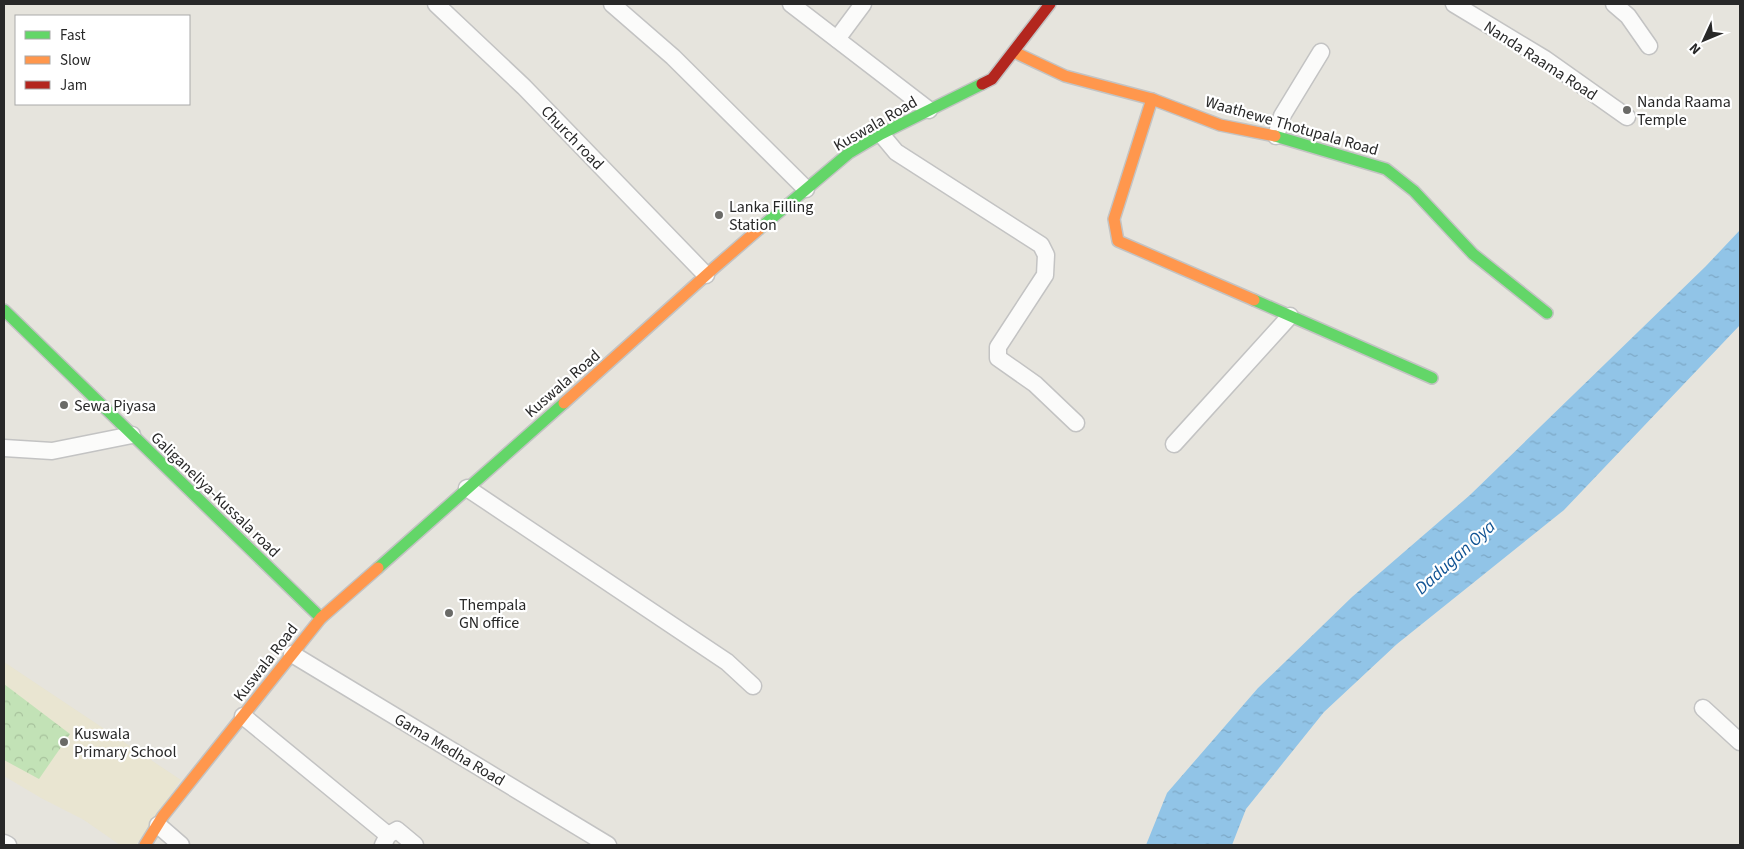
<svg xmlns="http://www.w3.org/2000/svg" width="1744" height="849" viewBox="0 0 1744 849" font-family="'Source Sans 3',sans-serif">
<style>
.education{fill:#e9e5d1}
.park{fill:url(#park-crowns)}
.water{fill:url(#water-ripples)}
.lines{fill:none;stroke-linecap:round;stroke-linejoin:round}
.street-casing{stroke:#c3c3c3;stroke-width:19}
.fast-casing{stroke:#c3c3c3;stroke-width:14}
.slow-casing{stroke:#c3c3c3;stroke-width:14}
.jam-casing{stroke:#c3c3c3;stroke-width:14}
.street{stroke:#fbfbfa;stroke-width:16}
.fast{stroke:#63d668;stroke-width:11}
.slow{stroke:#ff974d;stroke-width:11}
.jam{stroke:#b3261e;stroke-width:11}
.poi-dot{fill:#6a6a67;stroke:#fff;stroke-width:2}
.labels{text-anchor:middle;stroke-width:4.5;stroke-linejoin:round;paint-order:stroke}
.street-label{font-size:16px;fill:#282828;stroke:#fff}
.poi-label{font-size:16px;fill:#282828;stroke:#fff;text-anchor:start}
.water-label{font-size:18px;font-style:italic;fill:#105393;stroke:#fff}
</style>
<defs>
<pattern id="park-crowns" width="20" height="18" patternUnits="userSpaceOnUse" patternTransform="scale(1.25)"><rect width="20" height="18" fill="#c2e2b6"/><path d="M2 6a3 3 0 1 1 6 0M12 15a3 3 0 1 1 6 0" fill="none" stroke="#a7c29c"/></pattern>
<pattern id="water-ripples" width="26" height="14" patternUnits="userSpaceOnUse" patternTransform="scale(1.25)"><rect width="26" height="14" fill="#91c4e7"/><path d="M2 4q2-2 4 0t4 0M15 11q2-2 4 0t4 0" fill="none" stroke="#7da8c6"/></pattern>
</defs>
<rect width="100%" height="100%" fill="#e6e4dd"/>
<!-- education -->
<polygon class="education" points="4,662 181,780 136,845 120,845 84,820 41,798 4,776"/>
<!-- park -->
<polygon class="park" points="4,684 70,734 39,779 4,760"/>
<!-- water -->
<polygon class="water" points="1740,230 1740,325 1564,510 1397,644 1324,712 1246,809 1232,845 1146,845 1167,793 1258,688 1352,597 1470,495 1706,266"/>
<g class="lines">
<defs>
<g id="street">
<polyline points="436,4 524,87 706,275"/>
<polyline points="612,4 673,57 806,189"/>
<polyline points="791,4 929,110"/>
<polyline points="1454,4 1545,59 1627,117"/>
<polyline points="1614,4 1628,16 1649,46"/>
<polyline points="837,39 863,4"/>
<polyline points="881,134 896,152 1041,245 1046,255 1045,275 998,347 998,358 1035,384 1076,423"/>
<polyline points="1276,136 1282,116 1321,52"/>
<polyline points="1174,444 1290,316"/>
<polyline points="4,448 52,451 132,435"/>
<polyline points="467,488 727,662 753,686"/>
<polyline points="292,654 608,845"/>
<polyline points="1703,708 1740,742"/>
<polyline points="243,716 388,835"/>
<polyline points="158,825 181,845"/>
<polyline points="4,843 8,845"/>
<polyline points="383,845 388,835 397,830 415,845"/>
</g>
<g id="fast">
<polyline points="1275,136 1386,169 1414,191 1473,254 1547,313"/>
<polyline points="759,229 849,153 881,134 982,84"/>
<polyline points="1254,300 1432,378"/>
<polyline points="4,310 321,618"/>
<polyline points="378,568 564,403"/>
</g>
<g id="slow">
<polyline points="1014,52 1065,76 1152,99 1220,125 1275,136"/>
<polyline points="1152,99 1114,219 1118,241 1254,300"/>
<polyline points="564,403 714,268 759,229"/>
<polyline points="145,845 163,816 321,618 378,568"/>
</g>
<polyline id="jam" points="982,84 992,79 1050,4"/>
</defs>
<!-- street casing -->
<use href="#street" class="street-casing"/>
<!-- fast casing -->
<use href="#fast" class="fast-casing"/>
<!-- slow casing -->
<use href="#slow" class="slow-casing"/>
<!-- jam casing -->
<use href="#jam" class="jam-casing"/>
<!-- street -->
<use href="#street" class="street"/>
<!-- fast -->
<use href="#fast" class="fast"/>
<!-- slow -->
<use href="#slow" class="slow"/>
<!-- jam -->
<use href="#jam" class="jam"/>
</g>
<!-- markers -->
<g class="poi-dot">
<circle cx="1627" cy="110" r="5"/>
<circle cx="719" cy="215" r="5"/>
<circle cx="64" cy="405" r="5"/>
<circle cx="449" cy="613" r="5"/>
<circle cx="64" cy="742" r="5"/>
</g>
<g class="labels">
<!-- street labels -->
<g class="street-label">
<text transform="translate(1541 60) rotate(33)" y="6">Nanda Raama Road</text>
<text transform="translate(875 123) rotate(-30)" y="6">Kuswala Road</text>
<text transform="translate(1292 125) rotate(16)" y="6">Waathewe Thotupala Road</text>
<text transform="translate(573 137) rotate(46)" y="6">Church road</text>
<text transform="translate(562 383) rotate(-41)" y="6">Kuswala Road</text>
<text transform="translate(216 494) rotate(44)" y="6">Galiganeliya-Kussala road</text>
<text transform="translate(265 662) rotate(-52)" y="6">Kuswala Road</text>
<text transform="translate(450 749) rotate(31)" y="6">Gama Medha Road</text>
</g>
<!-- poi labels -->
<g class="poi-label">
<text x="1637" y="107">Nanda Raama<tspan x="1637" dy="18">Temple</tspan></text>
<text x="729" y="212">Lanka Filling<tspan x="729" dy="18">Station</tspan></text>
<text x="74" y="411">Sewa Piyasa</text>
<text x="459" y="610">Thempala<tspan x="459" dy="18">GN office</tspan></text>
<text x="74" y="739">Kuswala<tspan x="74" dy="18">Primary School</tspan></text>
</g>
<!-- water labels -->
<g class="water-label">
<text transform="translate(1455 557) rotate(-42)" y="6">Dadugan Oya</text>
</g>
</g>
<!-- border -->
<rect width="1744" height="849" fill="none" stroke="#282828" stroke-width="10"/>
<!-- legend -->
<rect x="15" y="15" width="175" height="90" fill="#ffffff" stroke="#a9a9a9"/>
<rect x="25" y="31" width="25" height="8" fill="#63d668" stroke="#a9a9a9"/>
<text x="60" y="40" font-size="15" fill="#282828">Fast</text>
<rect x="25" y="56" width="25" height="8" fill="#ff974d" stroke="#a9a9a9"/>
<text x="60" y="65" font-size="15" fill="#282828">Slow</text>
<rect x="25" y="81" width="25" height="8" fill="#b3261e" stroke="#a9a9a9"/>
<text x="60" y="90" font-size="15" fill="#282828">Jam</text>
<!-- north arrow -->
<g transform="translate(1704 40) rotate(226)" stroke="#ffffff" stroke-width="4" paint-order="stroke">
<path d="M0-4L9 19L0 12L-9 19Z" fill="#282828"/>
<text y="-8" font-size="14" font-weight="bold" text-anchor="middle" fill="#282828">N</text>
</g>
</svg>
